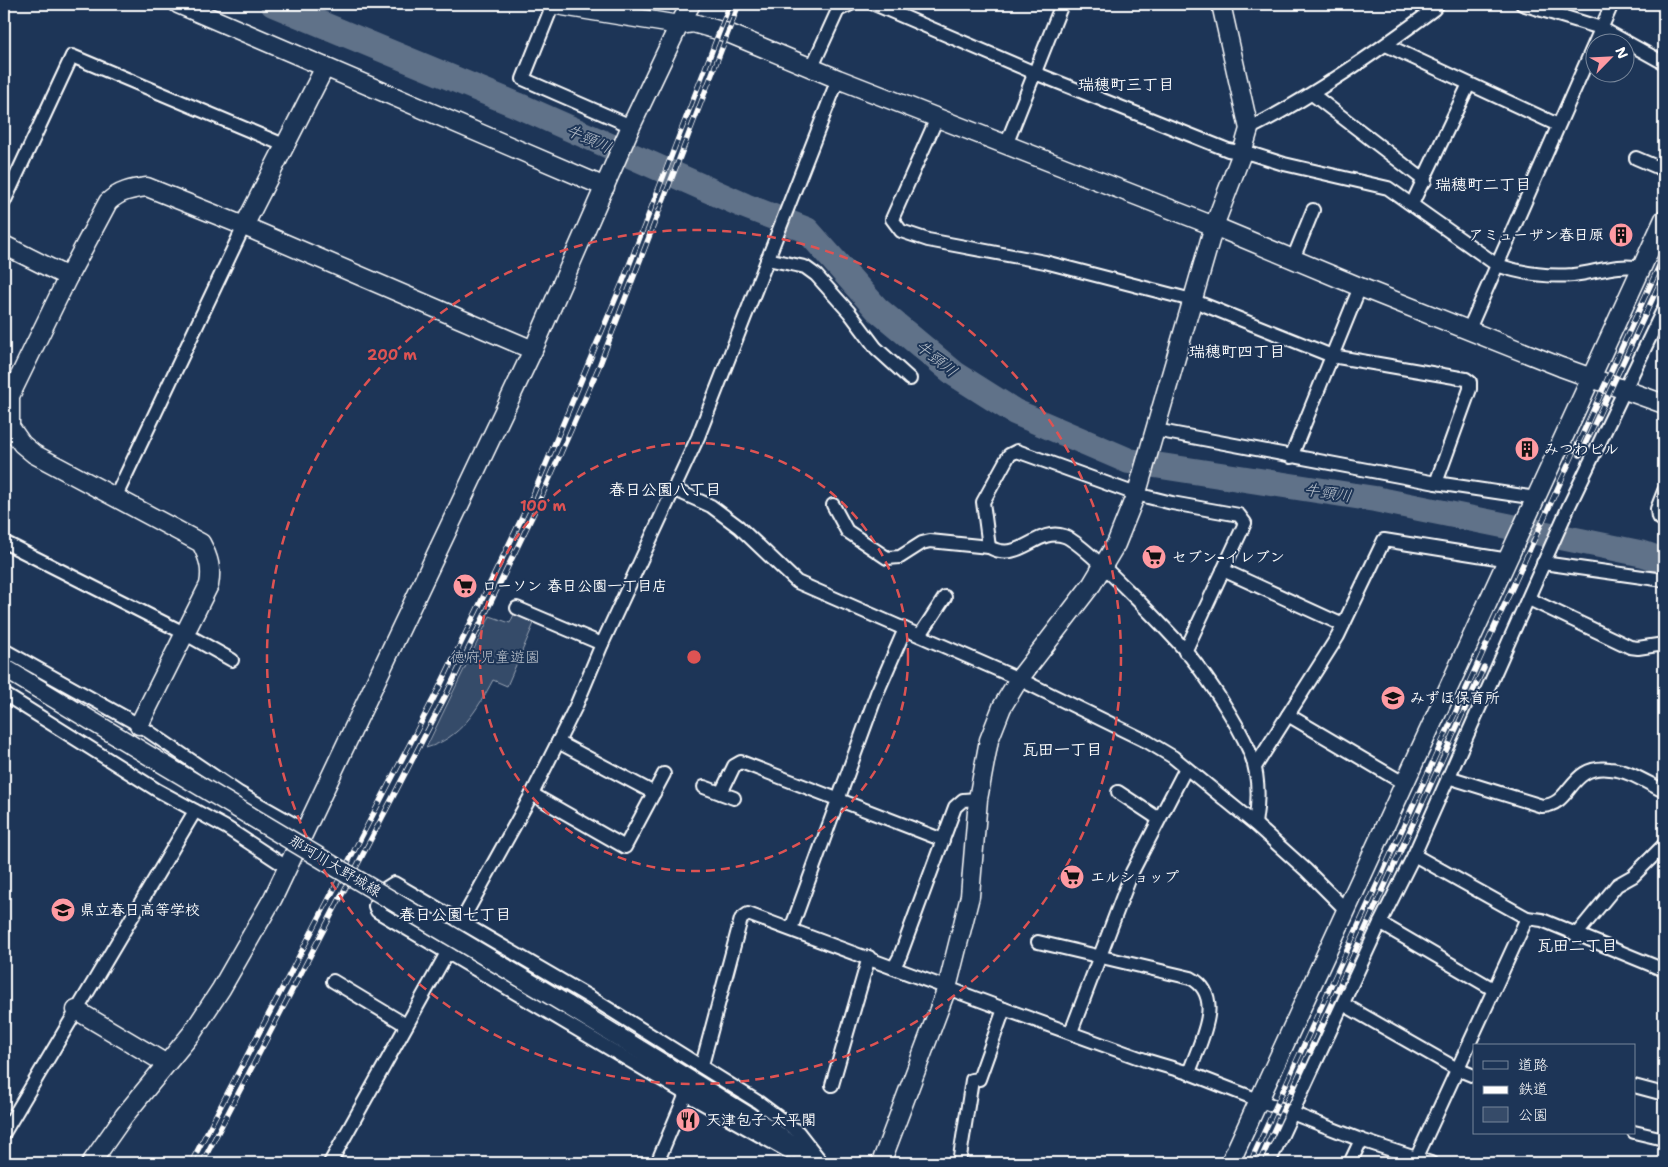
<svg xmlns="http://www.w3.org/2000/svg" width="1668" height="1167" viewBox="0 0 1668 1167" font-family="'Shantell Sans','Klee One',sans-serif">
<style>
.green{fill:#364b69;stroke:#9aa5b4}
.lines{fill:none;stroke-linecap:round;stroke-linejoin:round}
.river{stroke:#617289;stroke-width:26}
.street-casing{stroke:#fff;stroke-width:16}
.secondary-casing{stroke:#fff;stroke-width:21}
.street{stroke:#1d3557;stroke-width:12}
.secondary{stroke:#1d3557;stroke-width:18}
.rail-casing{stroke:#fff;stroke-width:5.5}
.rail{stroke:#1d3557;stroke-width:4;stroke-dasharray:11;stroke-linecap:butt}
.secondary-bridge-casing{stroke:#fff;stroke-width:21;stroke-linecap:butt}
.secondary-bridge{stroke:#1d3557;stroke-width:18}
.ring{fill:none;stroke:#de5353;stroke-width:2.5;stroke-dasharray:9 6}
.labels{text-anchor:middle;stroke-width:4;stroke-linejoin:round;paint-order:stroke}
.poi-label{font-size:15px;font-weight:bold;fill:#fff;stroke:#1d3557;text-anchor:start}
.park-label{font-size:15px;fill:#b9c0ca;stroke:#1d3557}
.street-label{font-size:15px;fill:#fff;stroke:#1d3557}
.neighbourhood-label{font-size:16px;font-weight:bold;fill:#fff;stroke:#1d3557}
.water-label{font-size:16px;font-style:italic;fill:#b8c0ca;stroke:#1d3557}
.centre{fill:#de5353;stroke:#1d3557;stroke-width:2.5}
.ring-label{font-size:15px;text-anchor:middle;font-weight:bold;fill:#de5353;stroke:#1d3557;stroke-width:4;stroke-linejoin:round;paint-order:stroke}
</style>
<rect width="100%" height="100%" fill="#1d3557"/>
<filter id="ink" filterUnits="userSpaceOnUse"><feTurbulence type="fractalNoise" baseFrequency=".02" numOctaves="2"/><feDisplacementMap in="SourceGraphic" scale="10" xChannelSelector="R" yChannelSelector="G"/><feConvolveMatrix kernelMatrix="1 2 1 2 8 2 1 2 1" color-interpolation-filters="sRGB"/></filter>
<g filter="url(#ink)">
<!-- green -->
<path class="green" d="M515,612L535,621L507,686L493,680C477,710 461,738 426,748L490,616L510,623Z"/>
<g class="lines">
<!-- river -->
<polyline class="river" points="273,4 517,105 745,206 807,230 877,309 955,374 1015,412 1129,461 1375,499 1644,554 1664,561"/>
<defs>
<g id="street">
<polyline points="553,4 523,79 631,126"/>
<path d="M874,4L1035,73L1228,150L1252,154L1284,164L1388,188L1497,265C1520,273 1548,277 1573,275C1598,272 1618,263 1642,268"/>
<polyline points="1522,4 1601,28 1664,63"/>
<polyline points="1386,45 1558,125"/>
<polyline points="812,67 838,10 851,4"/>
<polyline points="1312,94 1425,181"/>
<polyline points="937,118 892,219 901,231 928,240 1045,262 1192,300 1332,356 1466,379 1470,382 1470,389 1436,483"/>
<path d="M1249,129C1315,95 1375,53 1434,9L1438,4"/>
<polyline points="1006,145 1062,4"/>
<polyline points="1636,158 1664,170"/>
<polyline points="4,202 72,56 284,145"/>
<polyline points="1412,204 1469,84"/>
<polyline points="767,259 805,267 816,275 849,312 876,348 910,379"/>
<polyline points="1293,259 1313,210"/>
<polyline points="1469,329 1612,4"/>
<polyline points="1155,430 1436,483 1536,498"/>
<polyline points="1291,457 1360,287"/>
<polyline points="673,489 711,506 739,527 797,582 1019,679 1148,742 1173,757 1255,824 1306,870 1346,910"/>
<polyline points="1664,491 1657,509 1658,517 1664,521"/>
<polyline points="116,496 244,226"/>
<path d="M833,505L847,531L887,558L900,557L922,543L930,541L989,547C1020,564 1036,527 1064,536C1084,542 1173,636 1190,656C1209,680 1237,722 1249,750C1259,772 1259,800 1255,824"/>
<polyline points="4,542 184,633 232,660"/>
<polyline points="989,547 983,502 1009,455 1017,451 1136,494 1172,503 1239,515 1245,523 1185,652"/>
<polyline points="1543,563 1664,580"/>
<polyline points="1223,570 1343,625"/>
<polyline points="1529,599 1630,647 1638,648 1664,644"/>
<polyline points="517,608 602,644"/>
<polyline points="920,635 945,597"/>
<polyline points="4,650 139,725 239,793 306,831"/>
<polyline points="4,694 157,790 227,828 288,868"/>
<polyline points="1288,715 1405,784"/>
<polyline points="558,742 654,793"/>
<polyline points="1255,767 1338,636 1384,540 1509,560"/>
<path d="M1448,777L1542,806C1573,805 1568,764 1610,769C1628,770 1647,783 1664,791"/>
<polyline points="704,787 734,798"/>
<polyline points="1118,792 1159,819"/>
<polyline points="721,793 734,766 741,762 943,840"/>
<polyline points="532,794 625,847 664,774"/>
<polyline points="1414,855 1527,918 1542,920 1664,970"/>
<polyline points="1380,923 1493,989"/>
<polyline points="791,929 877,693 905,629"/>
<polyline points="1576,935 1617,885 1633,876 1664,845"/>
<path d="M1038,942L1191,978C1227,997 1198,1045 1189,1073"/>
<polyline points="894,967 900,956 955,807 963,800 978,799"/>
<polyline points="333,981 406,1025"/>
<polyline points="1343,1004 1457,1069 1474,1076"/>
<polyline points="1071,1032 1132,872 1186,768"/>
<polyline points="702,1065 741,919 748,914 1004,1009 1145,1060 1189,1073 1361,1140 1431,1163"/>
<polyline points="832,1085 869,957"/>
<polyline points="1634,1086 1664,1094"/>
<polyline points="1634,1132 1664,1139"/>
<polyline points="4,1133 195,811"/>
<polyline points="791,1153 686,1094 377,911 375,906 386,888 394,883 593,999 758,1102 798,1132 819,1159"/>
<polyline points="1416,1159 1527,918"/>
<polyline points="330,1163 448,951 461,922 532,794 576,706 602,644 698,437 838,79"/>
<polyline points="657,1163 686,1094"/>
<polyline points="959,1163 972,1080 979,1079 1004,1009"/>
<polyline points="1269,1163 1380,923 1414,855 1569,506 1664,308"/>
<polyline points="1350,1163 1361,1140"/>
</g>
<g id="secondary">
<polyline points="178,4 605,187"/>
<polyline points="550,4 679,25 693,23 728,33 838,79 1214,226 1360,287 1561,367 1664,404"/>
<polyline points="244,226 325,67"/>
<polyline points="4,245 68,277"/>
<polyline points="4,668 153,758"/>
<path d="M139,725L209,585C212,569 209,558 201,543L34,454L22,444L10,427V396L68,277L108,202C120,191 131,189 147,187L244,226L533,350"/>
<polyline points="567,1005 767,1128 817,1163"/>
<polyline points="76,1010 165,1063"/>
<polyline points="91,1163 124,1116 192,1033 221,989 273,898 533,350 631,126 679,25 691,4"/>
<polyline points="881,1163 947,988 970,896 978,799 989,740 1002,707 1019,679 1092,584 1116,544 1138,489 1214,226 1242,153 1249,129 1221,4"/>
<polyline points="1230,1163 1664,219"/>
</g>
</defs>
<!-- street casing -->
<use href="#street" class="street-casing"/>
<!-- secondary casing -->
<use href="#secondary" class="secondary-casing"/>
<!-- street -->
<use href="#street" class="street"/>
<!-- secondary -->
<use href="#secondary" class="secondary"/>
<defs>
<g id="rail">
<polyline points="1580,455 1664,274"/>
<polyline points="191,1163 438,690 533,495 623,281 730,4"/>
<polyline points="202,1163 446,695 541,498 600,364 739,4"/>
<polyline points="1250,1163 1664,255"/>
<polyline points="1259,1163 1484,667"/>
</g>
</defs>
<!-- rail casing -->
<use href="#rail" class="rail-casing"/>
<!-- rail -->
<use href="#rail" class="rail"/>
<defs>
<polyline id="secondary-bridge" points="153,758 567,1005"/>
</defs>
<!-- secondary-bridge casing -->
<use href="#secondary-bridge" class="secondary-bridge-casing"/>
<!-- secondary-bridge -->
<use href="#secondary-bridge" class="secondary-bridge"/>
</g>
</g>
<!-- distance rings -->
<g class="ring">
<circle cx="694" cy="657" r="214"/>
<circle cx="694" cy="657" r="427"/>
</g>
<!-- icons -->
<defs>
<symbol id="building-disc" viewBox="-11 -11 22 22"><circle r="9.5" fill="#ff9aa2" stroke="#1d3557"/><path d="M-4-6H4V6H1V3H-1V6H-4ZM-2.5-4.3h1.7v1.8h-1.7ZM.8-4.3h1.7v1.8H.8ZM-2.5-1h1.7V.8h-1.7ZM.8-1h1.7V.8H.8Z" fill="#111"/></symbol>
<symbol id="supermarket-disc" viewBox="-11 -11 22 22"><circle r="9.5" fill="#ff9aa2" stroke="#1d3557"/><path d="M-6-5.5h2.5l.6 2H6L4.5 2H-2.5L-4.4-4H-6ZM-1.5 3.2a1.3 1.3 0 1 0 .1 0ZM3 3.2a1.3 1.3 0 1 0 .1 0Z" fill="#111"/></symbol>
<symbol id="school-disc" viewBox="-11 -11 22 22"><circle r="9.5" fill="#ff9aa2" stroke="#1d3557"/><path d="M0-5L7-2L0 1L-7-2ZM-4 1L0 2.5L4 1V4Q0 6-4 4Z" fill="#111"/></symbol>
<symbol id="restaurant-disc" viewBox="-11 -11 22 22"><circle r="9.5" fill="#ff9aa2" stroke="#1d3557"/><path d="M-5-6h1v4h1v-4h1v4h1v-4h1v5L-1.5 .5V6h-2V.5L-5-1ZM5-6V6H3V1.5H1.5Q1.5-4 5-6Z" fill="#111"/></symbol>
</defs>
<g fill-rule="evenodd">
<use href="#building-disc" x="1607" y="221" width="28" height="28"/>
<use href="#building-disc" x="1513" y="435" width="28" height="28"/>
<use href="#supermarket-disc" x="1140" y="543" width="28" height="28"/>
<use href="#supermarket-disc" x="451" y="572" width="28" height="28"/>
<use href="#school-disc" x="1379" y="684" width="28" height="28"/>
<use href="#supermarket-disc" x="1058" y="863" width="28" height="28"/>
<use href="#school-disc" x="49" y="896" width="28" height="28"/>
<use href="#restaurant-disc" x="674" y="1106" width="28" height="28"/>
</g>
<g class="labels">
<!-- poi labels -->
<g class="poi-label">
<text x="1604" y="240" text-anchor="end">アミューザン春日原</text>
<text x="1544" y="454">みつわビル</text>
<text x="1172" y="562">セブン-イレブン</text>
<text x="482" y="591">ローソン 春日公園一丁目店</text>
<text x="1410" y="703">みずほ保育所</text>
<text x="1090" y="882">エルショップ</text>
<text x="80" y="915">県立春日高等学校</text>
<text x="706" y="1125">天津包子 太平閣</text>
</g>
<!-- park labels -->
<g class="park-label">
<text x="495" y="662">徳府児童遊園</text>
</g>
<!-- street labels -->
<g class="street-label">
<text transform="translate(335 866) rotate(31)" y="5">那珂川大野城線</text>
</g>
<!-- neighbourhood labels -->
<g class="neighbourhood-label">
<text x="1126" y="90">瑞穂町三丁目</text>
<text x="1483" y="190">瑞穂町二丁目</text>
<text x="1237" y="357">瑞穂町四丁目</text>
<text x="665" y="495">春日公園八丁目</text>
<text x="1062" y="755">瓦田一丁目</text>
<text x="455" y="920">春日公園七丁目</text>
<text x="1577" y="951">瓦田二丁目</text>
</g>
<!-- water labels -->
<g class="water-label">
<text transform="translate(589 138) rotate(24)" y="6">牛頸川</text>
<text transform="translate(937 358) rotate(39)" y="6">牛頸川</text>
<text transform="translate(1328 492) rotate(9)" y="6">牛頸川</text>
</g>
</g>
<circle cx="694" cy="657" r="8" class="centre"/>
<g class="ring-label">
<text x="392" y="360">200 m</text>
<text x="543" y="511">100 m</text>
</g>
<!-- margin -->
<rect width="1668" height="1167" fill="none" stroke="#1d3557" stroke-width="20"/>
<rect x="10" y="10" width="1648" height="1147" fill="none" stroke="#fff" stroke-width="2" filter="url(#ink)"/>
<!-- legend -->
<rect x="1473" y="1044" width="162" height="90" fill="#1d3557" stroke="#77869a"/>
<rect x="1483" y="1061" width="25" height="8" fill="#1d3557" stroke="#77869a"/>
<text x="1518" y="1070" font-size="15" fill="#ffffff">道路</text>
<rect x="1483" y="1086" width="25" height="8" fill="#ffffff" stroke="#77869a"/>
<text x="1518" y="1094" font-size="15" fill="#ffffff">鉄道</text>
<rect x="1483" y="1107" width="25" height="15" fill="#364b69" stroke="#77869a"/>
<text x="1518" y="1120" font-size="15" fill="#ffffff">公園</text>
<!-- north arrow -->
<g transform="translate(1610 58) rotate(66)"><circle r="24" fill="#1d3557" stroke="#77869a"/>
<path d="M0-4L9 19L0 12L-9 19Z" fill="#ff9aa2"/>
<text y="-8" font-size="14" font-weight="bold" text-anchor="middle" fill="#ffffff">N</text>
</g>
</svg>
